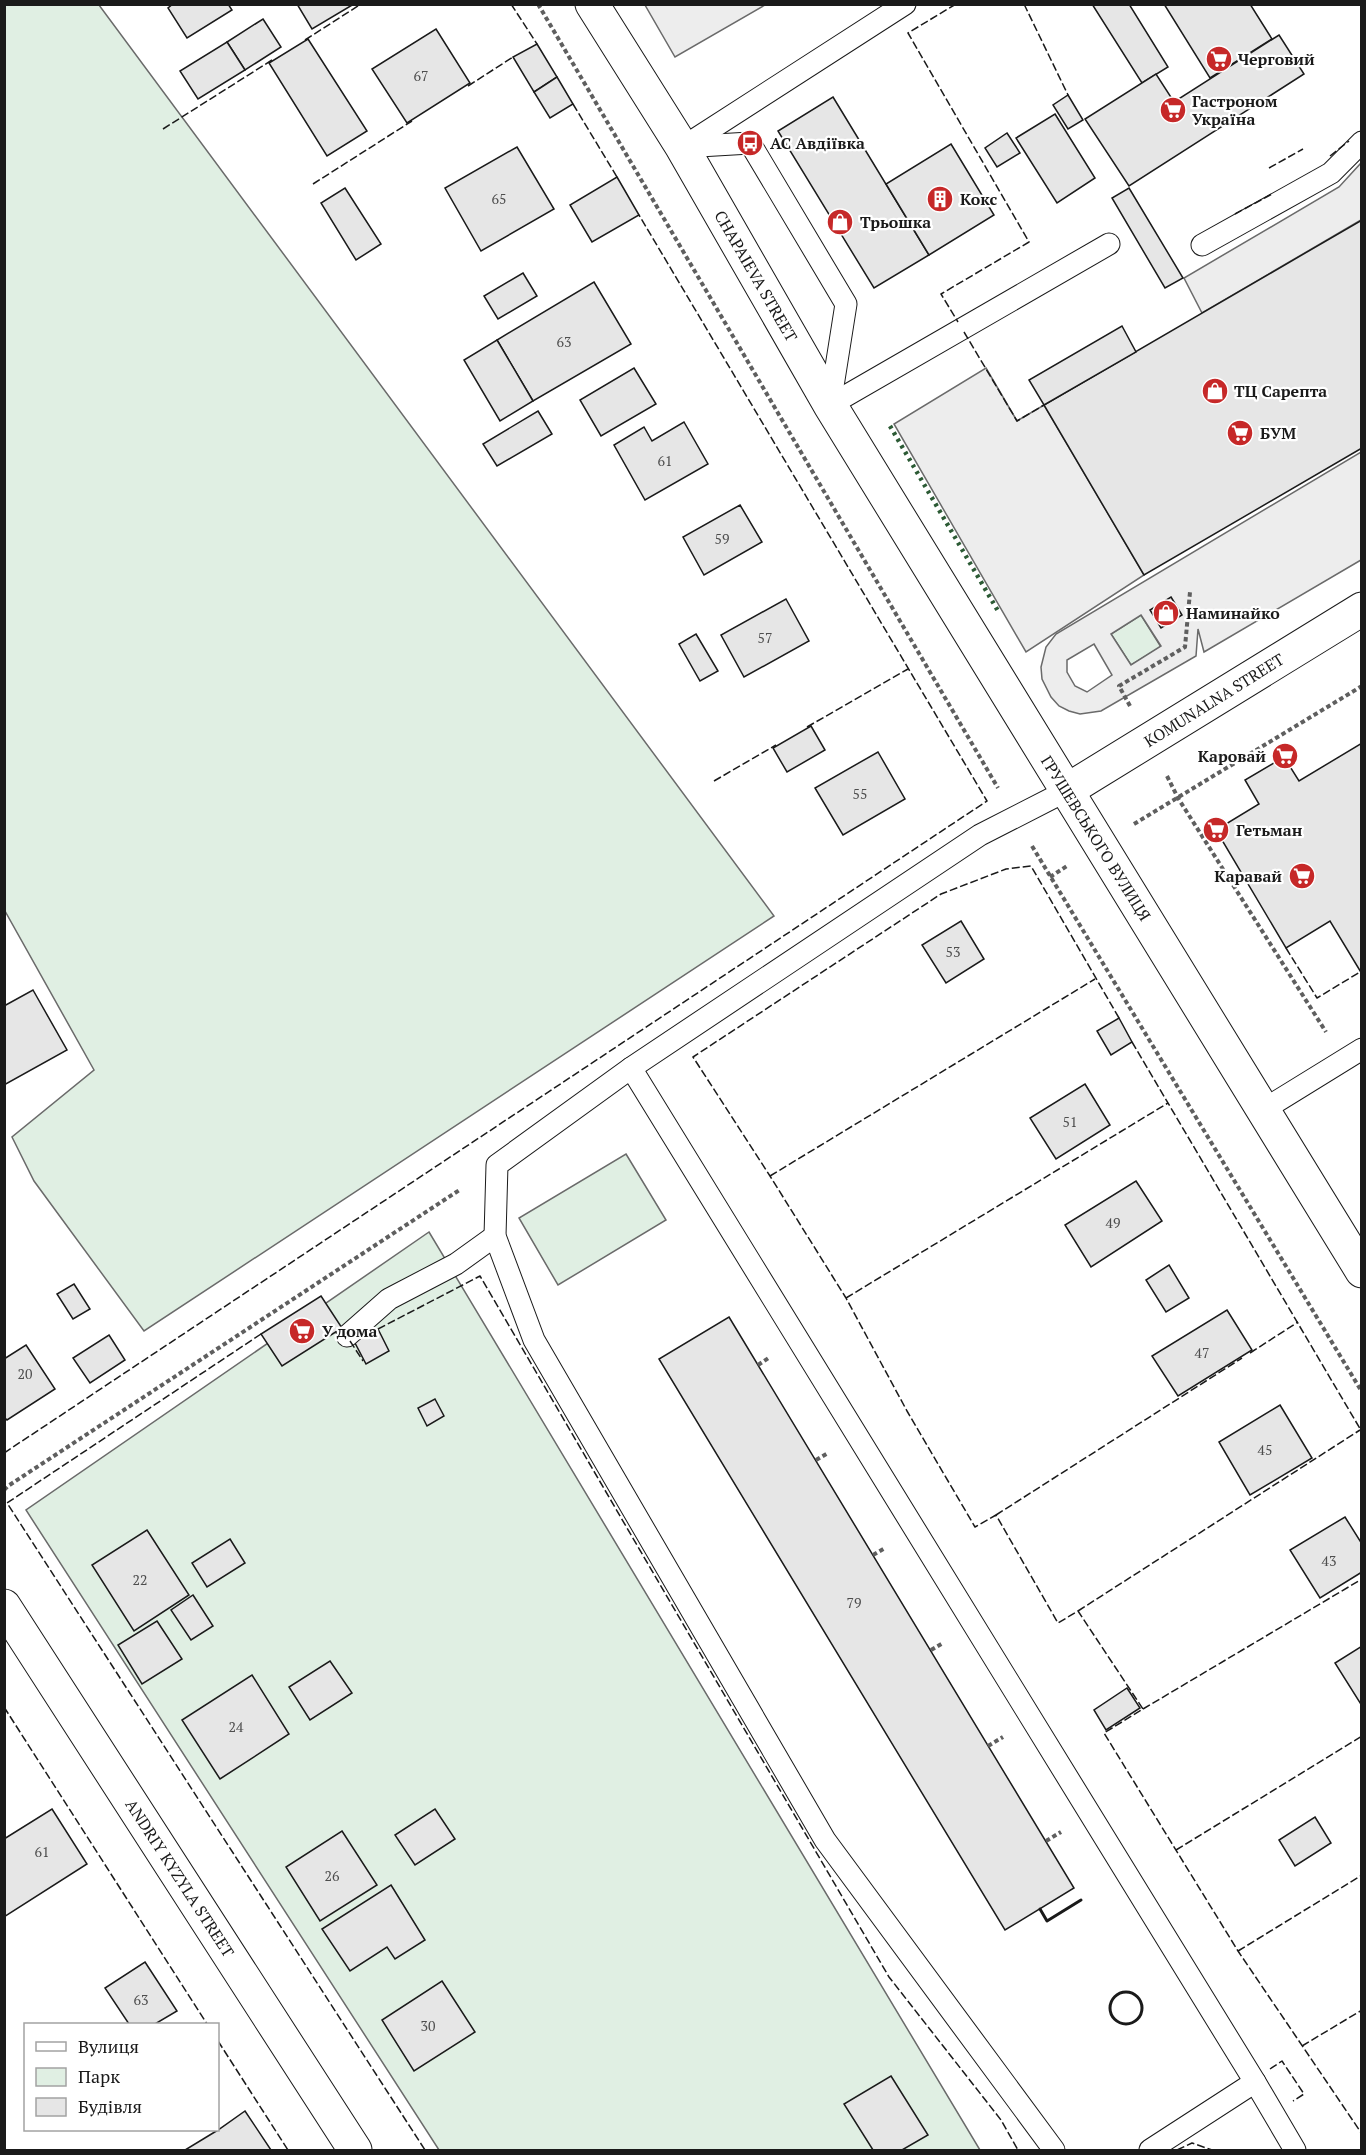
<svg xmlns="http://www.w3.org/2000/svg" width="1366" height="2155" viewBox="0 0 1366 2155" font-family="'PT Serif',serif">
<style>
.green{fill:#e0efe3;stroke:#6a6a6a;stroke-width:1.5}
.parking{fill:#ededed;stroke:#6a6a6a;stroke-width:1.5;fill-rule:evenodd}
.building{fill:#e6e6e6;stroke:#1a1a1a;stroke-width:1.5}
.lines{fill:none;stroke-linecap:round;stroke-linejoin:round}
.lane-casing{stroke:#1a1a1a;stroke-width:23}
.street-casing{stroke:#1a1a1a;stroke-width:35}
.secondary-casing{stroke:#1a1a1a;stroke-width:35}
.path{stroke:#5f5f5f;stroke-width:4;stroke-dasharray:4.5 3;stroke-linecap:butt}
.lane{stroke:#fff;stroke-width:21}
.street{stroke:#fff;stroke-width:33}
.secondary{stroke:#fff;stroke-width:33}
.hedge{stroke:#2b5a34;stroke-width:4.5;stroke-dasharray:3 4.5;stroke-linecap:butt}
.fence{stroke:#1a1a1a;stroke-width:1.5;stroke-dasharray:8 3;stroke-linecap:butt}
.wall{stroke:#1a1a1a;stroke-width:3}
.labels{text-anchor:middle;stroke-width:4.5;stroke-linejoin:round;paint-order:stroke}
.number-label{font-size:14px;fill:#4d4d4d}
.poi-label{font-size:16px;font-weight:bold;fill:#1a1a1a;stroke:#fff;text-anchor:start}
.street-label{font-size:16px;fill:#1a1a1a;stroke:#fff}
</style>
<rect width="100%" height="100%" fill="#fff"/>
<!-- green -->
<g class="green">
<polygon points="4,5 99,5 774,916 144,1331 34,1181 12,1137 94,1070 5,911"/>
<polygon points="1141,615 1161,647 1131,665 1111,634"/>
<polygon points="626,1154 666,1220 558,1285 519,1218"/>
<polygon points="429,1232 980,2150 439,2150 26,1510"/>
</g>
<!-- parking -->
<g class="parking">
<polygon points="645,5 765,5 675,57"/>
<polygon points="1361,163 1361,220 1202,313 1184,278 1339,187"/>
<polygon points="986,368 1017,421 1044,405 1144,575 1026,652 894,424"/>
<path d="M1361,452V560L1204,652L1198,629L1196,656L1101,711L1080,714L1069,711L1059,706L1051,697L1042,679L1041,667L1046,647L1056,634ZM1141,615L1161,646L1131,665L1111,634ZM1094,644L1112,675L1087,692L1075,686L1067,672V660Z"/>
</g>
<!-- building -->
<g class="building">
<polygon points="173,4 228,4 232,10 187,38 168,8"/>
<polygon points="297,4 354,4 312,29"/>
<polygon points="1092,4 1129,4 1168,67 1142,83"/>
<polygon points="1164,4 1250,4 1272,39 1210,78"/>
<polygon points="263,19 281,47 245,70 227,42"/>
<polygon points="436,29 470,83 407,123 372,69"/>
<polygon points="1279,35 1304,74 1129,186 1085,119 1156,74 1174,102"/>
<polygon points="308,39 367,131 327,156 269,63"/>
<polygon points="227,42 245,70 198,99 180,71"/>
<polygon points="537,44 557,77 534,92 513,57"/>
<polygon points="557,77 573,104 550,118 534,92"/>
<polygon points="1068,95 1083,120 1068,129 1053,105"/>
<polygon points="833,97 929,255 874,288 778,131"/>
<polygon points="1055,114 1095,178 1057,203 1016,138"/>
<polygon points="1007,133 1020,153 997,167 985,148"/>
<polygon points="951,144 994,215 929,255 886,184"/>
<polygon points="517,147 554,209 481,251 445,188"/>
<polygon points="617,177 639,215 592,242 570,205"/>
<polygon points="345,188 381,244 356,260 321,203"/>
<polygon points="1129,188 1183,278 1165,288 1112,198"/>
<polygon points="1362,220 1362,448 1144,575 1044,405"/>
<polygon points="523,273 537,296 498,319 484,296"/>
<polygon points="594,282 631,344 533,401 497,340"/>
<polygon points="1122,326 1136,352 1044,405 1029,380"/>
<polygon points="497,340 533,401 500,421 464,360"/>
<polygon points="634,368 656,404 601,436 580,400"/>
<polygon points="538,411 552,434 497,466 483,444"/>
<polygon points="684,422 708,464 645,500 614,445 644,427 652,441"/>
<polygon points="740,505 762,542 704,575 683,537"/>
<polygon points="1171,597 1182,615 1161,628 1150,610"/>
<polygon points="786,599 809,641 744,677 721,635"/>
<polygon points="696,634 718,671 700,681 679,644"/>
<polygon points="811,726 825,750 787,772 773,748"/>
<polygon points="1362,743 1362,974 1330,921 1286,948 1216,830 1259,804 1245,780 1284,757 1299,781"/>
<polygon points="878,752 905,799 843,835 815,788"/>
<polygon points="961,921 984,959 946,983 922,945"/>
<polygon points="33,990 67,1050 4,1085 4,1006"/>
<polygon points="1119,1018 1132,1042 1111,1055 1097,1031"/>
<polygon points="1085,1084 1110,1125 1056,1159 1030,1118"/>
<polygon points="1136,1181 1162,1221 1091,1267 1065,1225"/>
<polygon points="1169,1265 1189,1298 1166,1312 1146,1280"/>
<polygon points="74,1284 90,1309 73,1319 57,1294"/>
<polygon points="321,1296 342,1328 282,1366 261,1334"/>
<polygon points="1227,1310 1252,1350 1178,1396 1152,1356"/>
<polygon points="729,1317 1074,1888 1005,1930 659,1359"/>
<polygon points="378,1329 389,1351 366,1364 354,1341"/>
<polygon points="109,1335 125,1360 90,1383 73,1358"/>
<polygon points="26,1345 55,1389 7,1420 4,1417 4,1359"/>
<polygon points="435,1399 444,1416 427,1426 418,1408"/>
<polygon points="1280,1405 1312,1458 1250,1495 1219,1442"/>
<polygon points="1345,1517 1362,1544 1362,1572 1320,1598 1290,1550"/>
<polygon points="147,1530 189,1595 134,1631 92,1565"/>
<polygon points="230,1539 245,1563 207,1587 192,1563"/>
<polygon points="193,1595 213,1626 191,1640 171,1610"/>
<polygon points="157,1621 182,1659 142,1684 118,1645"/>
<polygon points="1362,1646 1362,1706 1335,1663"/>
<polygon points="330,1661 352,1693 310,1720 289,1687"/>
<polygon points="252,1675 289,1734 220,1779 182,1720"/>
<polygon points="1127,1688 1140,1708 1106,1730 1094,1710"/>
<polygon points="52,1809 87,1864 4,1917 4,1839"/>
<polygon points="435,1809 455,1839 415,1865 395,1835"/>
<polygon points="1315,1817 1331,1843 1295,1866 1279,1840"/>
<polygon points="342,1831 377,1885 320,1921 286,1867"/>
<polygon points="391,1885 425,1940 395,1959 387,1947 350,1971 322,1929"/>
<polygon points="145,1962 177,2011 155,2024 129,2024 105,1988"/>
<polygon points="442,1981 475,2032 414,2071 382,2020"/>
<polygon points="891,2076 928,2135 902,2150 873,2150 844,2104"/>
<polygon points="245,2111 271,2150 185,2150 218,2130"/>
</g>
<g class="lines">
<defs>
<g id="lane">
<polyline points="682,147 750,143 846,304 830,405"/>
<polyline points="683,147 905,4"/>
<polyline points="1202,245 1331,173 1362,142"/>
<polyline points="830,405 1109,244"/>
<polyline points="631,1068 1255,2082 1295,2150"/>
<polyline points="1263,1110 1362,1049"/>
<polyline points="347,1336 389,1299 456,1264 495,1236"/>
<polyline points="1054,2150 825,1840 534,1340 495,1236 497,1165 631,1068 980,835 1066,791"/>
<polyline points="1150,2150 1255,2082"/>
</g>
<polyline id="street" points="4,1606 355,2150"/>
<g id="secondary">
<polyline points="592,4 682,147 830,405 1362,1271"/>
<polyline points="1066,791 1362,609"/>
</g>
</defs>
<!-- lane casing -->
<use href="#lane" class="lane-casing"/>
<!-- street casing -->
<use href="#street" class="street-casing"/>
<!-- secondary casing -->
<use href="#secondary" class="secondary-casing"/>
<!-- path -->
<g class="path">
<polyline points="538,4 998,788"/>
<polyline points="1130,706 1119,686 1185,647 1190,592"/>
<polyline points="1167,776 1178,798 1326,1032"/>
<polyline points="1134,824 1362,686"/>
<polyline points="1032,846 1362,1392"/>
<polyline points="1050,877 1067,866"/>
<polyline points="758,1365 770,1357"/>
<polyline points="816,1460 828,1453"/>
<polyline points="4,1490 8,1486 461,1189"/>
<polyline points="873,1555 885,1548"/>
<polyline points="931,1650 943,1643"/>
<polyline points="988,1746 1003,1737"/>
<polyline points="1046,1841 1061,1832"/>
</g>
<!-- lane -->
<use href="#lane" class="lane"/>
<!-- street -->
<use href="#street" class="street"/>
<!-- secondary -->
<use href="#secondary" class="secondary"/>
<!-- hedge -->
<polyline class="hedge" points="890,426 998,611"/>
<!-- fence -->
<g class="fence">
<polyline points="511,4 537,44"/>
<polyline points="956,4 908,33 1029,242 941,294 958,322"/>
<polyline points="1024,4 1068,95"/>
<polyline points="305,40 361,4"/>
<polyline points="468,86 513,57"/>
<polyline points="573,104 617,177"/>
<polyline points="163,129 272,60"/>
<polyline points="1330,156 1349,141"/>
<polyline points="1269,168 1303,149"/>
<polyline points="313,184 412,121"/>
<polyline points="1235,214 1272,194"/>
<polyline points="964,332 1017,421 1044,405"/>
<polyline points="807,727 908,669"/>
<polyline points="714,781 776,745"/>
<polyline points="1286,948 1317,998 1360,972"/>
<polyline points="1119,1018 1031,866 1006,869 941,894 693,1057 770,1176 846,1298 907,1411 975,1527 996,1515 1058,1623 1078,1611 1143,1709 1104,1733 1238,1951 1362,2134"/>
<polyline points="1132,1042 1362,1432"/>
<polyline points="770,1176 1095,979"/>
<polyline points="846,1298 1168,1103"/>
<polyline points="378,1329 480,1276 889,1977 1001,2120 1018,2150"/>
<polyline points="261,1334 7,1503 425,2150"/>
<polyline points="350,1341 363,1361"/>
<polyline points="1250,1353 1298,1322"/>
<polyline points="4,1453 987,801 639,215"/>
<polyline points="996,1515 1242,1358"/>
<polyline points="1078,1611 1360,1430"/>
<polyline points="4,1707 207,2024"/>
<polyline points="1143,1709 1362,1579"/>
<polyline points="1176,1850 1362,1736"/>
<polyline points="1238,1951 1362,1875"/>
<polyline points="218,2041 288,2150"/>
<polyline points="1302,2046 1362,2010"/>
<polyline points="1270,2069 1282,2061 1304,2094 1293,2101"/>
<polyline points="1177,2150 1192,2143 1212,2150"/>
</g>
<!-- wall -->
<g class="wall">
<polyline points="1040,1909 1047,1921 1081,1900"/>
<circle cx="1126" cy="2008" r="16"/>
</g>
</g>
<!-- icons -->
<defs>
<symbol id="supermarket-disc" viewBox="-11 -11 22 22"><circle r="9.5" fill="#c62828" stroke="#fff"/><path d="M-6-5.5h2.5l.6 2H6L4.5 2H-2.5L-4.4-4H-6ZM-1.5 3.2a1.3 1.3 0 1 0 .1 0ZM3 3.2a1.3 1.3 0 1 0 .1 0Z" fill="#fff"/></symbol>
<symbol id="bus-disc" viewBox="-11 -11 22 22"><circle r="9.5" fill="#c62828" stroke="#fff"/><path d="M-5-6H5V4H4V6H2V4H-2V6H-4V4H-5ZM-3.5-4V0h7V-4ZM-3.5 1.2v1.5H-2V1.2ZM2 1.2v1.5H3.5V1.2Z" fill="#fff"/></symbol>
<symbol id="building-disc" viewBox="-11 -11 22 22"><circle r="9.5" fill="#c62828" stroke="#fff"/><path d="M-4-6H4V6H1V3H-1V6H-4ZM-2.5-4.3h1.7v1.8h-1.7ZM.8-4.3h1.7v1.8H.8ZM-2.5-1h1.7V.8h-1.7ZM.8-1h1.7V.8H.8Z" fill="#fff"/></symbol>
<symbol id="shop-disc" viewBox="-11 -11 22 22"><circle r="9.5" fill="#c62828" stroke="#fff"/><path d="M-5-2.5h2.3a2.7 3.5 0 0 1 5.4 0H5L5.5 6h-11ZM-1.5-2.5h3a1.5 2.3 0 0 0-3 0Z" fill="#fff"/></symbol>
</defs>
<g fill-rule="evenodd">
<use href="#supermarket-disc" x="1204" y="44" width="30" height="30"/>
<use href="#supermarket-disc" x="1158" y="95" width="30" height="30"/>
<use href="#bus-disc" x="735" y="128" width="30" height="30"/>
<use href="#building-disc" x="925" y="184" width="30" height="30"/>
<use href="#shop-disc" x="825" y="207" width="30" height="30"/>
<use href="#shop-disc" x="1200" y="376" width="30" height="30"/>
<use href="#supermarket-disc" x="1225" y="418" width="30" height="30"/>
<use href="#shop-disc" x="1151" y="598" width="30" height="30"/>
<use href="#supermarket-disc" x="1270" y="741" width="30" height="30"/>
<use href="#supermarket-disc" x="1201" y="815" width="30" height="30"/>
<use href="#supermarket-disc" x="1287" y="861" width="30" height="30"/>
<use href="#supermarket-disc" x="287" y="1316" width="30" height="30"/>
</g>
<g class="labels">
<!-- number labels -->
<g class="number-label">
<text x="421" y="81">67</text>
<text x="499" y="204">65</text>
<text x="564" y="347">63</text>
<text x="665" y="466">61</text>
<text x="722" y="544">59</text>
<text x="765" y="643">57</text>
<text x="860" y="799">55</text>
<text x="953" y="957">53</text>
<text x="1070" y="1127">51</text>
<text x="1113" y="1228">49</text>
<text x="1202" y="1358">47</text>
<text x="25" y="1379">20</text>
<text x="1265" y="1455">45</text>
<text x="1329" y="1566">43</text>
<text x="140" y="1585">22</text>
<text x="854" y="1608">79</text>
<text x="236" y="1732">24</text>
<text x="42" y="1857">61</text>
<text x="332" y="1881">26</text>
<text x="141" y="2005">63</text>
<text x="428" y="2031">30</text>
</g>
<!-- poi labels -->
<g class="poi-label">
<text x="1238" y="65">Черговий</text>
<text x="1192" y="107">Гастроном<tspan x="1192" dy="18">Україна</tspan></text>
<text x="770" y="149">АС Авдіївка</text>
<text x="960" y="205">Кокс</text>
<text x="860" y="228">Трьошка</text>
<text x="1234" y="397">ТЦ Сарепта</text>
<text x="1260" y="439">БУМ</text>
<text x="1186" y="619">Наминайко</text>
<text x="1266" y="762" text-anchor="end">Каровай</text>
<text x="1236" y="836">Гетьман</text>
<text x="1282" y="882" text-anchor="end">Каравай</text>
<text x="322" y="1337">У дома</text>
</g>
<!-- street labels -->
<g class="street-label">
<text transform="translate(756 276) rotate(60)" y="6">CHAPAIEVA STREET</text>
<text transform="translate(1214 700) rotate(-32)" y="6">KOMUNALNA STREET</text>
<text transform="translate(1096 838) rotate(58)" y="6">ГРУШЕВСЬКОГО ВУЛИЦЯ</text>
<text transform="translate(180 1878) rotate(57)" y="6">ANDRIY KYZYLA STREET</text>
</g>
</g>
<!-- border -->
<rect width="1366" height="2155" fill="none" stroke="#1a1a1a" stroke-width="12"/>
<!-- legend -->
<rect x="24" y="2023" width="195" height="108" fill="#ffffff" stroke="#a3a3a3" stroke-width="1.5"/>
<rect x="36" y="2042" width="30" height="9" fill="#ffffff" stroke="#a3a3a3" stroke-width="1.5"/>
<text x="78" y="2053" font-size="18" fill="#1a1a1a">Вулиця</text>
<rect x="36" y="2068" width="30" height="18" fill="#e0efe3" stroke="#a3a3a3" stroke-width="1.5"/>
<text x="78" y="2083" font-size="18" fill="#1a1a1a">Парк</text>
<rect x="36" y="2098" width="30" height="18" fill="#e6e6e6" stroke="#a3a3a3" stroke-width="1.5"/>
<text x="78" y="2113" font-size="18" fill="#1a1a1a">Будівля</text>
</svg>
